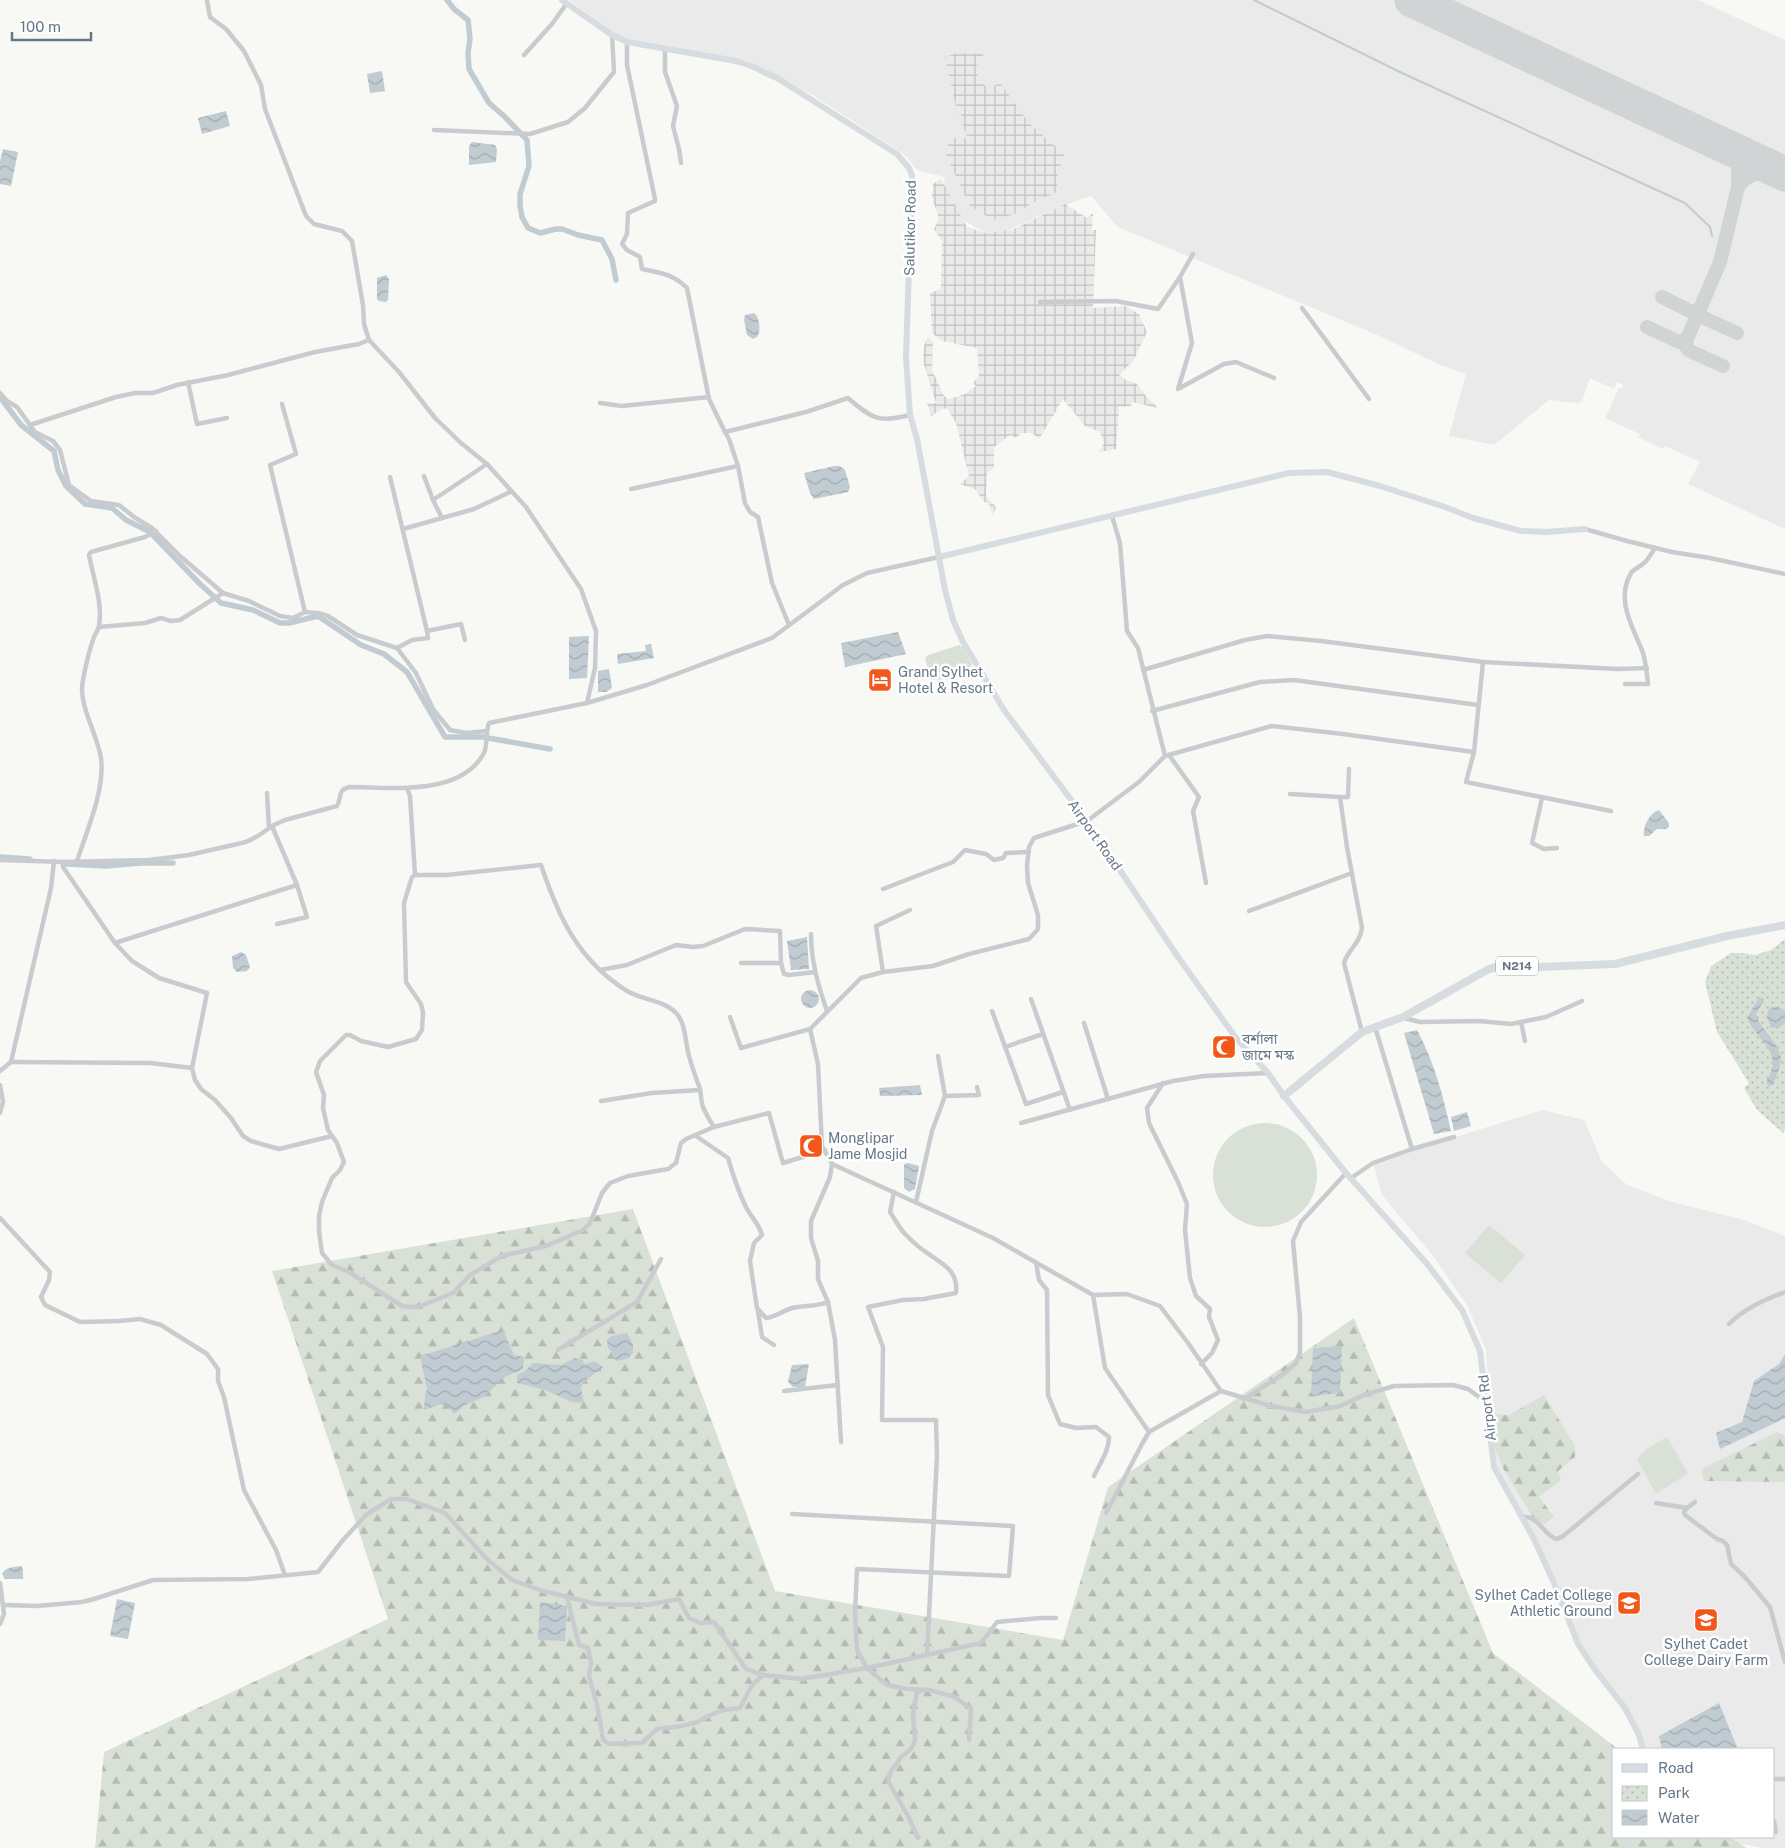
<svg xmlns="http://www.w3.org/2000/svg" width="1785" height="1848" viewBox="0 0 1785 1848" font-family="'Public Sans','Noto Sans Bengali',sans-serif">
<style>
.built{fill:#e9eae9}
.industrial{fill:url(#industrial-grid)}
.grass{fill:#d9e1d6}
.forest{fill:url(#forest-firs)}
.park{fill:url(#park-dots)}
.water{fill:url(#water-waves)}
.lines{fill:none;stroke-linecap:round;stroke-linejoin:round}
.stream{stroke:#c1ccd2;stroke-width:2}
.canal{stroke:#c1ccd2;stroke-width:5.5}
.taxiway{stroke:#d0d4d4;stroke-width:14}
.runway{stroke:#d0d4d4;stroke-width:35}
.street{stroke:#c8cccf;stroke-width:4.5}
.secondary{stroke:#d6dce0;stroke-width:6}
.highway{stroke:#d6dce0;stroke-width:8}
.labels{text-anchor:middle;stroke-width:5;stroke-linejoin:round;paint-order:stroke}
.shield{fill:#fff;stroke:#93a0ac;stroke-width:1}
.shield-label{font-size:12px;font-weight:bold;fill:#657789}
.street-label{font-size:14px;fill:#657789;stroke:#fff}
.poi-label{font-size:14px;fill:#657789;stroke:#fff;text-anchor:start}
</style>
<defs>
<pattern id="industrial-grid" width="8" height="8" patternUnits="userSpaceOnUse" patternTransform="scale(1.25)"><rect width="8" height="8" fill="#e9eae9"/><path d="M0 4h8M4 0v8" fill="none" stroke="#c0c2c3"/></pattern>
<pattern id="forest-firs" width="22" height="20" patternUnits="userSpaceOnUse" patternTransform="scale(1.25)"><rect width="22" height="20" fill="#d9e1d6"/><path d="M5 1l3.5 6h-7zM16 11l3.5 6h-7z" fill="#b4bbb3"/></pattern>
<pattern id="park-dots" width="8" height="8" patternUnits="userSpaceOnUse" patternTransform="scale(1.25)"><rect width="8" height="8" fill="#d9e1d6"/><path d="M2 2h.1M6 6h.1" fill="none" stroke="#b4bbb3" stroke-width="1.8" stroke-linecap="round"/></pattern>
<pattern id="water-waves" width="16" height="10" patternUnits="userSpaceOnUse" patternTransform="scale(1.25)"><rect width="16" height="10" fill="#c1ccd2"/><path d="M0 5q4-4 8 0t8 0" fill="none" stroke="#a0aab0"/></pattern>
</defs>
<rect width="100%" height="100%" fill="#f8f9f5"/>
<!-- built -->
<g class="built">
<polygon points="569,0 1698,0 1785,40 1785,529 1688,484 1700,462 1665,446 1663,449 1638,437 1640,434 1605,418 1619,388 1621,389 1623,385 1617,382 1614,389 1590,378 1582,401 1578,403 1549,400 1494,445 1449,436 1466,374 1440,365 1382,337 1118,227 1091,196 1056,208 1007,231 986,233 963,220 959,216 946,198 944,177 917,170 906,156 896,149 814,96 775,75 748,62 628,40 615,34"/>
<polygon points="1542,1110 1584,1120 1602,1162 1627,1185 1672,1202 1744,1220 1785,1236 1785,1848 1764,1848 1701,1837 1774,1837 1774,1749 1647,1749 1641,1735 1579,1643 1555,1581 1494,1467 1486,1350 1467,1305 1433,1256 1382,1195 1373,1163"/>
</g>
<!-- industrial -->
<g class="industrial">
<polygon points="957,53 984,54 976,66 978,78 988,89 1000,83 1029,123 1064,154 1057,177 1057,192 1030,204 1018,213 993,220 970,206 946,155 949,137 968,139 963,126 960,106 958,116 945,57"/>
<polygon points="941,179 967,227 986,233 1012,230 1065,204 1087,218 1093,213 1092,230 1096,230 1093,308 1126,306 1139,314 1147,332 1133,361 1119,375 1126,380 1137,384 1145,395 1158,408 1132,402 1131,406 1119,407 1116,449 1099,452 1104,443 1100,432 1085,426 1063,399 1039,439 1032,433 1020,433 1017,438 1010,435 994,447 994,467 987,474 986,496 996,507 993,515 989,504 984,502 975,489 960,484 969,476 956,423 947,408 940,410 931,416 927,403 936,403 923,361 924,346 928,337 933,342 932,370 944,396 949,399 965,394 976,386 973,383 979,376 977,348 942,341 932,333 930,293 941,289 942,241 934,229 939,219 932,197 933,184"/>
</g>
<!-- grass -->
<g class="grass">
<polygon points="959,645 963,647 972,664 970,669 940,680 931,680 925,658 928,655"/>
<circle cx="1265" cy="1175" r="52"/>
<polygon points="1489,1225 1525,1255 1501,1283 1465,1253"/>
<polygon points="1667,1437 1688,1473 1656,1494 1637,1459 1645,1450"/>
</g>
<!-- forest -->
<g class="forest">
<polygon points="633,1209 775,1591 1063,1640 1108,1487 1354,1318 1493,1653 1618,1749 1614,1749 1614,1837 1731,1837 1746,1848 95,1848 104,1752 388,1619 272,1271"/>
<polygon points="1544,1395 1575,1446 1575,1457 1558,1471 1561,1480 1539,1497 1554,1517 1544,1524 1532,1516 1503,1468 1494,1446 1492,1414 1509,1415"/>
<polygon points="1777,1432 1785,1435 1785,1482 1704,1481 1702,1469"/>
</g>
<!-- park -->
<polygon class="park" points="1785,939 1785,1129 1783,1133 1757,1110 1744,1088 1749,1083 1717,1032 1705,982 1711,966 1731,953 1743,953 1755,955 1771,950"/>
<!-- water -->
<g class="water">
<polygon points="382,71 385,91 370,93 367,74"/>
<polygon points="226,111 230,126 202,134 198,118"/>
<polygon points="472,142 495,145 497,149 496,162 469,165 469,146"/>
<polygon points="3,149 18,152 11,186 0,184 0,161"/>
<polygon points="386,275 389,279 388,300 386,302 379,301 377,299 377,278"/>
<path d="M754,313C760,318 761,331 757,337L753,339L747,335L744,320L745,315Z"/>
<polygon points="834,466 840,466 845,470 850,487 848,492 814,499 810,493 804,473"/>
<polygon points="898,632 906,654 845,667 841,643"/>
<polygon points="589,636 587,678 569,679 569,637"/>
<polygon points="651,644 654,658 618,664 617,654 646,651 645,645"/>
<polygon points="609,669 612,688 606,692 598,692 598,671"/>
<path d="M1659,810L1669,823V827L1666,829H1657L1649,836H1644C1643,827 1649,813 1659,810Z"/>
<polygon points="807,937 809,969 791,970 787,941"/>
<polygon points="241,952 246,955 250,967 247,971 237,972 233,968 232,956"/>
<circle cx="810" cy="999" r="9"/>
<path d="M1759,997L1763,998L1764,1000L1756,1014C1758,1021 1761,1026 1766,1031C1785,1056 1784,1057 1773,1085L1768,1086L1766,1082C1785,1051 1758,1043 1747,1018Z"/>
<polygon points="1773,1007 1782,1008 1785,1011 1785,1023 1780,1027 1771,1028 1767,1017 1768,1010"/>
<path d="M1417,1030C1434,1061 1443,1096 1451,1131L1434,1134L1404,1033Z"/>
<polygon points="920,1085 922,1095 880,1096 879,1088"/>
<polygon points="1467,1112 1471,1126 1454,1131 1451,1117"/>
<polygon points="908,1163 919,1166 915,1189 909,1192 904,1188 904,1164"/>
<polygon points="503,1330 514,1355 521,1356 524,1358 523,1369 503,1378 484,1397 465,1405 456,1413 453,1413 448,1406 442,1404 424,1410 425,1395 427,1389 420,1356"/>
<polygon points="627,1333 633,1344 633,1353 627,1359 617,1361 612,1357 612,1352 608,1348 607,1340 611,1336"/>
<polygon points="1342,1346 1340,1393 1311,1396 1313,1348"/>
<polygon points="1785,1354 1785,1418 1720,1449 1716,1433 1742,1422 1754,1381 1779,1364"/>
<polygon points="575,1358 583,1360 584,1364 595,1361 603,1367 583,1383 581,1388 584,1403 572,1402 545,1390 517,1383 517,1375 525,1371 533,1363 561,1365"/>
<polygon points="809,1364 805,1387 793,1387 788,1382 792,1365"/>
<path d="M21,1566L23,1569V1579H5L2,1574C5,1567 14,1567 21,1566Z"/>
<polygon points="117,1599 135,1603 128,1639 110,1636"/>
<polygon points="540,1602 567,1606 565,1641 538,1640"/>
<polygon points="1719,1703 1737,1747 1732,1749 1662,1749 1659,1736"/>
</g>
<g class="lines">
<!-- stream -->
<polyline class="stream" points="1254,0 1402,73 1685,203 1710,227 1712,236"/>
<!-- canal -->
<g class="canal">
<polyline points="447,0 454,9 468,20 470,38 468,54 469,69 489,103 504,116 527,140 529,166 520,194 520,206 522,217 528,228 540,233 556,229 562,229 578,235 602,240 612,259 616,280"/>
<polyline points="0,397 21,425 54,451 58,470 66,486 85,504 112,508 126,520 150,532 200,584 221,603 253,610 280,623 289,623 318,616 361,645 384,654 407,672 445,737 483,737"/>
<polyline points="488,738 550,749"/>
<polyline points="0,857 30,859"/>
<polyline points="67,864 106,866 140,863 173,863"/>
</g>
<!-- taxiway -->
<g class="taxiway">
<path d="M1738,187C1747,174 1761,171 1776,170"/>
<polyline points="1662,297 1692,312 1696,311 1701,307"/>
<polyline points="1700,309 1700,313 1702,317 1737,333"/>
<polyline points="1647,327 1679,342 1687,339 1686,346 1688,350 1723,366"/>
<polyline points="1687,339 1720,262 1738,187 1738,166 1736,160 1725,146"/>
</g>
<!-- runway -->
<polyline class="runway" points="1412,0 1785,174"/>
<!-- street -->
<g class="street">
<polyline points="207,0 210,17 226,29 244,51 261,85 265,109 306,216 314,224 342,231 352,241 363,305 364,324 369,340 399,372 435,418 461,443 487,464 526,507 581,589 596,631 595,668 587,703"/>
<path d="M627,42V65L655,199V201L628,213L627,234L622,244L627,250L640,257L642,269C661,273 673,274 687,288L709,399L725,432"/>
<polyline points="665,49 665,72 677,106 673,126 679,149 681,163"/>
<polyline points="524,55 552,24 567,3"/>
<polyline points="434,130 530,134 568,122 585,108 614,72 612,35"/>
<polyline points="1193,254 1180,277 1192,343 1178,389 1224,364 1236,362 1274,378"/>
<polyline points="1040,302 1116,301 1158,309 1180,277"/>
<polyline points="1302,308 1369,399"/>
<polyline points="188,382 197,424 227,418"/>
<polyline points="0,393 7,401 17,407 35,432 53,441 60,450 69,485 91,501 119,505 134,517 152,528 180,556 223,593 249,601 280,616 293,618 305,612 318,613 328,616 357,635 397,648 412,640 428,638 427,631 461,624 465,640"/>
<polyline points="600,403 622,406 709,397"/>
<polyline points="282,404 296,454 270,465 305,612"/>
<polyline points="30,425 116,397 135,393 153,393 177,385 228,375 315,352 359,344 369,340"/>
<polyline points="424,476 433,500 442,518"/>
<polyline points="390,477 427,631"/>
<polyline points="631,489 738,466"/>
<polyline points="433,500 487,464"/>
<polyline points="1112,516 1120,543 1127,631 1138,648 1165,756"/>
<polyline points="403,529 474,509 510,492"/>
<polyline points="1585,529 1627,541 1672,552 1710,558 1785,574"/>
<path d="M789,625L772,583L758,517L750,512L745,503L738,466L729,439L725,432L806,412L848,398C872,419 879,423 910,415"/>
<polyline points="99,627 145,623 161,618 171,621 180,620 223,593"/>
<polyline points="397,648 416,673 433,709 450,730 466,733 486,731"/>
<polyline points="1483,662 1474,752 1466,782 1611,811"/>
<polyline points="1143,670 1245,640 1267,636 1321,641 1483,662 1618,669 1647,668"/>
<path d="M1625,684H1648C1647,673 1646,663 1643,653C1633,627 1615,600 1631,573C1635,568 1642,566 1646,561C1650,557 1652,552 1655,548"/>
<polyline points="1152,711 1260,682 1294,680 1478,705"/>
<polyline points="1474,752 1343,734 1272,726 1165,756 1139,782 1087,821 1034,838 1029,847 1027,866 1028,883 1038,915 1038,929 1029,939 969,954 933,966 883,972 861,978 810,1029 818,1064 822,1146 832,1164 993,1238 1093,1295 1105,1368 1149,1432 1221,1391 1271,1406 1306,1412 1340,1406 1364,1395 1394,1386 1453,1385 1468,1389 1486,1402"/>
<polyline points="1169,755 1199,797 1193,811 1206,883"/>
<path d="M1349,769L1348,797H1340L1347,847L1362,928C1360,944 1348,949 1344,963L1362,1032"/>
<polyline points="407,788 410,796 415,875"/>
<polyline points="267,793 269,828"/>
<polyline points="1290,794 1340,797"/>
<polyline points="1542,798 1532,843 1544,849 1557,848"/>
<polyline points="272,826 297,885 307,917 277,924"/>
<path d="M0,860L63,862L149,860L189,855L246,842L258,836L272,826L285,820L337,806C342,798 337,790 349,787C391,787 460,797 484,753C488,745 485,733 489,723L587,703L647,685L772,638L843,585L867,573L939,557"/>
<path d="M77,861C87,830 105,790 101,758C97,734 82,712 82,688C83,676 89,651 93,640C94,635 98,631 99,626C103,603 93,577 89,555L91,552L145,537L156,531"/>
<polyline points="63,862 63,867 115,943 297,885"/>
<polyline points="883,889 953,862 965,850 986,854 994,860 1003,858 1006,853 1029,852"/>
<polyline points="1249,911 1352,873"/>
<path d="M811,934C811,961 818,985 827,1011"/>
<polyline points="115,943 132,961 159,978 207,993 192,1068"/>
<polyline points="741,963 781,963"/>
<polyline points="600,970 627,965 676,945 693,947 703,946 745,929 780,931 781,963 784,974 789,975 815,972"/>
<polyline points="883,972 876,926 910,910"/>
<polyline points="1031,999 1070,1110"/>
<polyline points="992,1011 1026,1104 1063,1092"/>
<polyline points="730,1017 741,1048 810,1029"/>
<polyline points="1404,1018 1420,1022 1479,1021 1511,1024 1546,1017 1582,1001"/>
<polyline points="1521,1022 1525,1041"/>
<polyline points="1084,1023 1108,1099"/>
<polyline points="1375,1027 1412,1149"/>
<polyline points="1005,1047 1043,1034"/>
<polyline points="938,1056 945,1096"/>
<polyline points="11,1062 150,1063 192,1068 195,1080 201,1089 215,1100 231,1118 243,1136 251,1141 279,1149 332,1136"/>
<polyline points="0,1071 11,1062 51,888 54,861"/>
<polyline points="1163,1083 1147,1108 1149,1123 1178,1182 1187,1204 1185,1230 1190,1278 1196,1296 1210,1309 1209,1317 1218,1340 1212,1353 1201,1364"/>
<polyline points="0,1085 3,1102 0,1113"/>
<polyline points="601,1101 652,1093 700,1090"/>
<polyline points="1021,1123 1173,1081 1204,1076 1268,1073"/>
<path d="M714,1127L686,1139L681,1143L676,1163L668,1169L628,1176L610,1183L602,1193L590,1223L583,1230L546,1246L502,1256L470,1275L453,1293L418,1307H410L402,1306L349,1272L332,1265L322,1253L319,1231V1216L322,1202L332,1178L340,1170L344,1162L337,1143L328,1130L323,1108L324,1095L316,1072L320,1061L346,1035H350L361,1041L388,1047L416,1039L422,1030L423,1013L421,1004L406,982L404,903L412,877L415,875H446L541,865C559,918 578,960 627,991C642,1000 664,1000 676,1013C686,1023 685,1042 689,1056C692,1067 696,1078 700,1089C701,1095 701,1101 703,1107C706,1114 710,1121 714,1127L769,1113L783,1163L825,1150"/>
<path d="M696,1136L728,1158C733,1175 738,1191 746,1207C751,1217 759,1224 762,1235L754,1243L750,1261L757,1308L766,1318C776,1317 782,1311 792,1308C804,1305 816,1307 828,1302"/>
<polyline points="832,1164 830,1177 811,1221 811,1238 818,1261 818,1279 828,1302 835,1340 841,1442"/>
<polyline points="1351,1178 1373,1163 1412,1149 1454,1137"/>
<path d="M894,1192L890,1212C895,1219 899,1228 905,1234C911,1240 917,1246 923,1250C939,1262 959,1269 956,1293L924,1299L903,1300L868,1307L883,1347L882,1420H936L937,1456L927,1655"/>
<polyline points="916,1202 932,1131 945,1096 979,1095 977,1087"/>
<polyline points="0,1218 50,1272 49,1280 41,1297 45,1305 80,1322 119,1321 140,1319 161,1325 207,1354 218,1369 218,1381 224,1397 244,1490 276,1550 285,1575"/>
<path d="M1036,1262L1039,1280L1047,1290L1048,1395L1060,1424L1076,1428L1096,1427L1109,1437C1109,1451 1100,1463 1094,1476"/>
<polyline points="1093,1295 1127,1294 1160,1306 1188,1343 1221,1391"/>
<polyline points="758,1311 762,1337 774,1345"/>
<path d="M1729,1324C1745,1308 1764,1300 1785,1292"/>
<polyline points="558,1350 637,1302 661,1259"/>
<polyline points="784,1391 838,1385"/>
<polyline points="1244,1399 1285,1373 1296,1363 1300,1352 1300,1317 1293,1241 1301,1222 1346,1173"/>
<polyline points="1656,1503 1687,1508 1695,1502"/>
<polyline points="1687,1508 1684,1512 1685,1515 1717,1539 1723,1541 1727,1545 1731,1564 1744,1576 1770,1607 1785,1662"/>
<polyline points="1106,1513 1142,1444 1149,1432"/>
<polyline points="792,1514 1013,1526 1009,1576 857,1569 855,1612 857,1650 867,1668 981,1643 997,1622 1041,1618 1056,1618"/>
<path d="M1521,1517C1539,1515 1542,1533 1556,1539L1562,1537L1638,1474"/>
<polyline points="0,1583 4,1614 0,1624"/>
<polyline points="567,1597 579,1645 588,1648 591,1662 589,1676 598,1709 603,1740 609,1744 642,1743 657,1729 682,1726 698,1722 708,1716 724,1710 740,1708 752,1685 763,1675"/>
<polyline points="4,1605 37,1606 82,1602 94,1599 153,1580 248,1579 318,1572 343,1540 366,1515 391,1499 407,1499 445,1513 487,1559 512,1580 543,1591 596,1604 647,1605 679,1599 689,1618 701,1623 714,1622 746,1669 763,1675 801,1679 867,1668 887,1685 907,1689 929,1690 955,1697 971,1709 969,1740"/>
<polyline points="1774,1779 1785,1779"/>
<polyline points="1774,1821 1776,1832"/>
<polyline points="918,1838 908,1816 888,1781 890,1773 901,1757 910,1750 915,1741 913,1714 917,1692 921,1691"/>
</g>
<!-- secondary -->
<g class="secondary">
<polyline points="562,0 612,35 627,42 736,61 751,66 777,78 897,154 909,168 912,176 906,358 910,415 917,439 945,590 953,620 963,642 1004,710 1087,821 1178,957 1236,1038 1268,1073 1284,1096 1346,1173 1428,1265 1462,1310 1480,1351 1494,1467 1534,1539 1554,1583 1578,1644 1596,1671 1625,1708 1639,1735 1643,1749"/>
<polyline points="939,557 1289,473 1327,472 1380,486 1445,507 1473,518 1521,531 1546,532 1585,529"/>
<polyline points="1626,1848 1630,1837"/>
</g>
<!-- highway -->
<polyline class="highway" points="1284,1096 1362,1032 1403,1017 1489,969 1501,966 1539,967 1615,964 1727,936 1785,925"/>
</g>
<!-- icons -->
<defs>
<symbol id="hotel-square" viewBox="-11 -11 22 22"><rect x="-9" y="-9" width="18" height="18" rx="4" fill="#f3581b" stroke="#fff"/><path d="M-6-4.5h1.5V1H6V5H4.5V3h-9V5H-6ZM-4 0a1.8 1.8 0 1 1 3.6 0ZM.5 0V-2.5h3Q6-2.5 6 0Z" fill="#fff"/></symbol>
<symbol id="mosque-square" viewBox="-11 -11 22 22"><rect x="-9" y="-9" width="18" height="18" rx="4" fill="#f3581b" stroke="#fff"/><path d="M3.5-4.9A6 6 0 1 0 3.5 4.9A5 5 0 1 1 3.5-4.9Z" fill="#fff"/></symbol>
<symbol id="university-square" viewBox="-11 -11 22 22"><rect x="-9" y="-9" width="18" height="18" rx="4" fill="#f3581b" stroke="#fff"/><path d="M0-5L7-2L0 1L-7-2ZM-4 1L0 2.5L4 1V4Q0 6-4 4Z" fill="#fff"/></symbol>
</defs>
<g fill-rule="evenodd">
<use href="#hotel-square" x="866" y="666" width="28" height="28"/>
<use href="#mosque-square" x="1210" y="1033" width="28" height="28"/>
<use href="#mosque-square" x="797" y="1132" width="28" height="28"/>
<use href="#university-square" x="1615" y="1589" width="28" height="28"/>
<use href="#university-square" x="1692" y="1606" width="28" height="28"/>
</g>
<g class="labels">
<!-- shield labels -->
<rect class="shield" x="1496" y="956.5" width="42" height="19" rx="4"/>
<g class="shield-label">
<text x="1517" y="970">N214</text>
</g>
<!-- street labels -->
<g class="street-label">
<text transform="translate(910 228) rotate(-89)" y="5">Salutikor Road</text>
<text transform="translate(1095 835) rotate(55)" y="5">Airport Road</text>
<text transform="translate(1487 1408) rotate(-97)" y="5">Airport Rd</text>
</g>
<!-- poi labels -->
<g class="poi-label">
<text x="898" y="677">Grand Sylhet<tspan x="898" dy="16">Hotel &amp; Resort</tspan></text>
<text x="1242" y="1044">বর্শালা<tspan x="1242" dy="16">জামে মস্ক</tspan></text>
<text x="828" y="1143">Monglipar<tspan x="828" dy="16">Jame Mosjid</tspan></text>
<text x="1612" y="1600" text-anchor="end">Sylhet Cadet College<tspan x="1612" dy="16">Athletic Ground</tspan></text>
<text x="1706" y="1649" text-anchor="middle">Sylhet Cadet<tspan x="1706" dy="16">College Dairy Farm</tspan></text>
</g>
</g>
<!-- legend -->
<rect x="1612" y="1748" width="162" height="90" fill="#ffffff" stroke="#c1c9d0"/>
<rect x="1622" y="1764" width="25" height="8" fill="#d6dce0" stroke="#c1c9d0"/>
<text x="1658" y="1773" font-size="15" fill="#657789">Road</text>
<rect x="1622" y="1786" width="25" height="15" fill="url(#park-dots)" stroke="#c1c9d0"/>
<text x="1658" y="1798" font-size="15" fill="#657789">Park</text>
<rect x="1622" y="1810" width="25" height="15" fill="url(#water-waves)" stroke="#c1c9d0"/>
<text x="1658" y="1823" font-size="15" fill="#657789">Water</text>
<!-- scale -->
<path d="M12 32v8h79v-8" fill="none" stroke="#657789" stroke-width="2.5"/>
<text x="20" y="32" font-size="15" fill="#657789" stroke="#ffffff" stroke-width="4" paint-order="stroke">100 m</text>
</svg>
